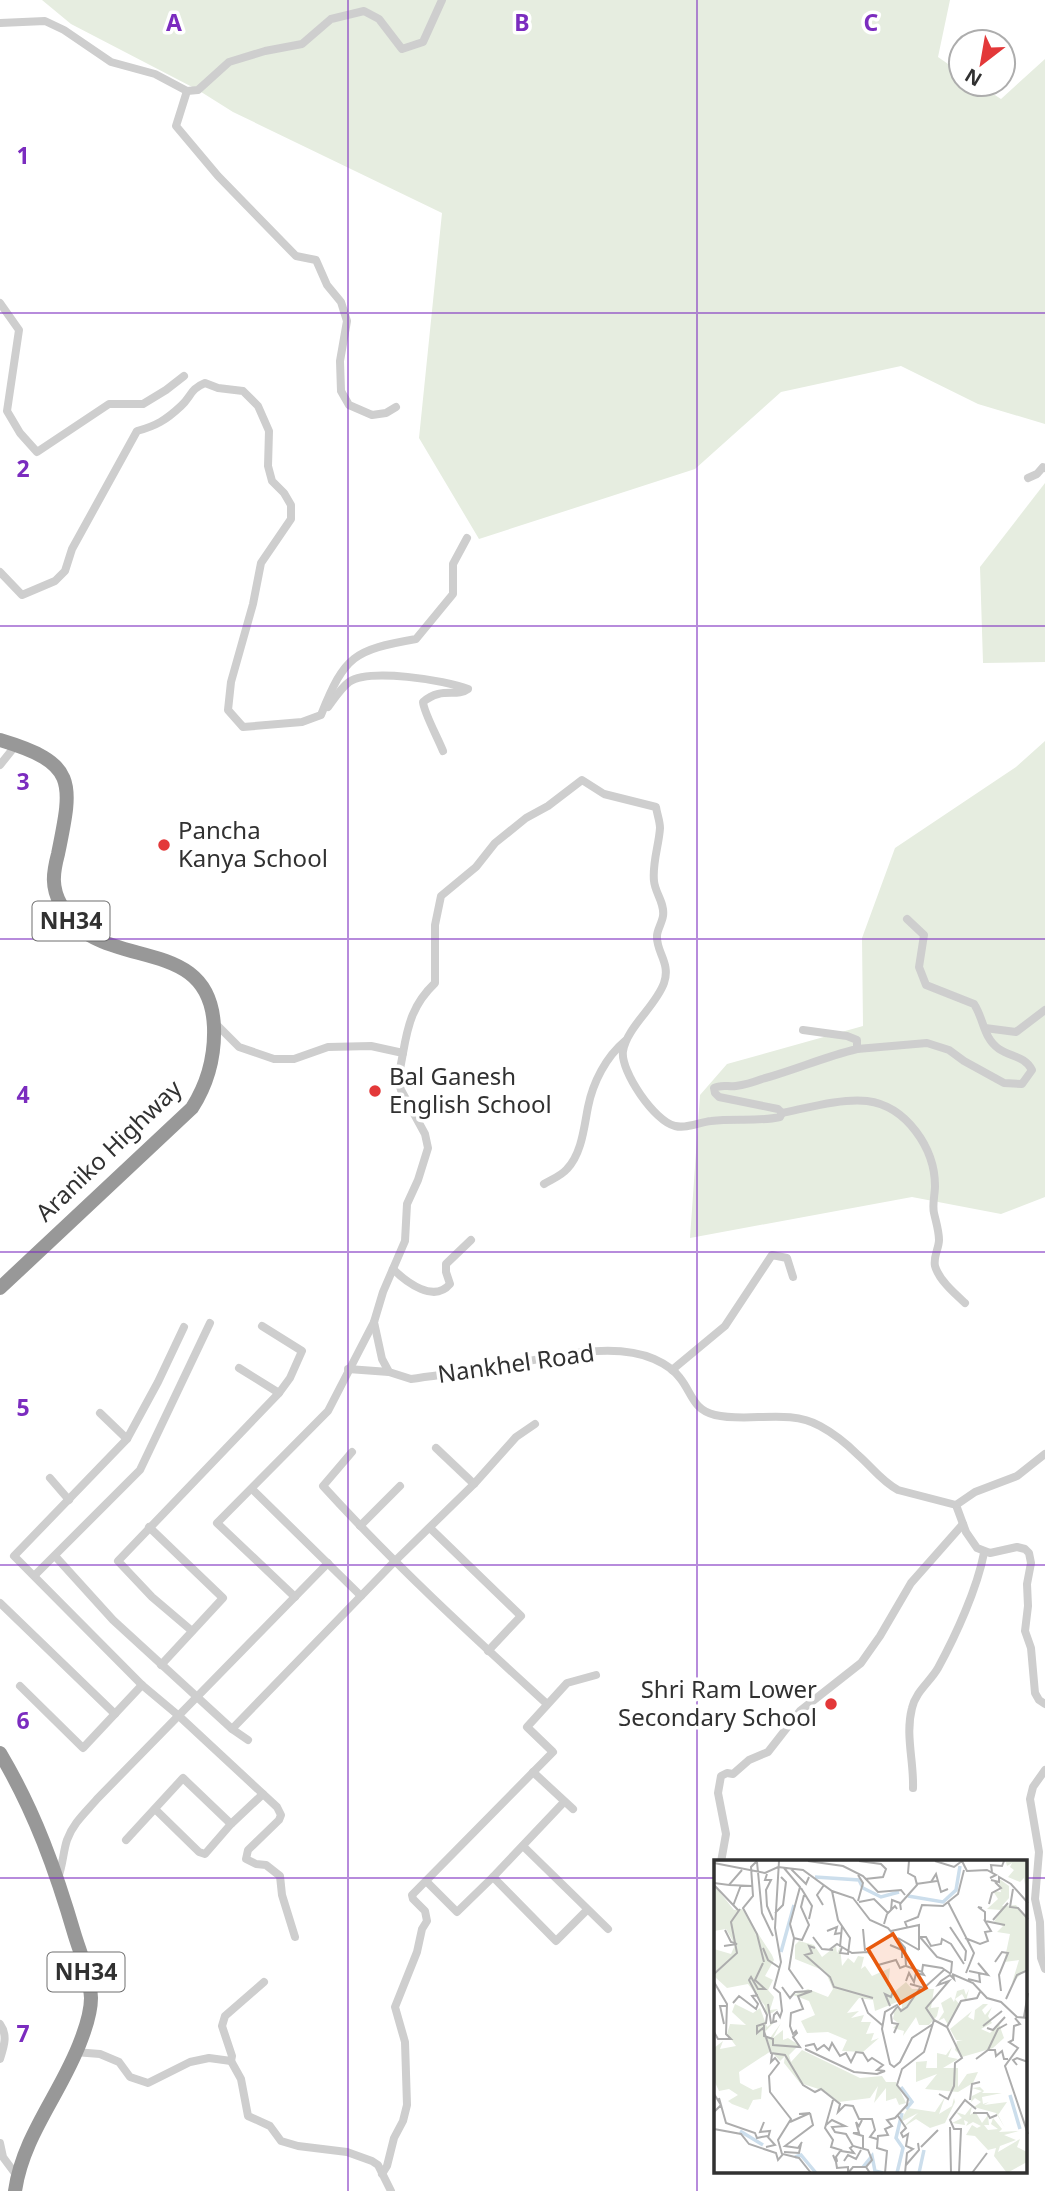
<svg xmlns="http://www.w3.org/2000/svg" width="1045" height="2191" viewBox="0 0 1045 2191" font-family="'Noto Sans',sans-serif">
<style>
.green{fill:#e6ede0}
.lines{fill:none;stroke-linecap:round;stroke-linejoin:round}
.street{stroke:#cecece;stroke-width:8}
.highway{stroke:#989898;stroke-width:14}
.grid{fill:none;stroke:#7b2cbf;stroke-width:2;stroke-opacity:0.55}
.poi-dot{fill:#e33839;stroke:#fff;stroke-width:2.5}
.labels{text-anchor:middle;stroke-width:7;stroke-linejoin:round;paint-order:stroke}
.shield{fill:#fff;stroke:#6f6f6f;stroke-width:2}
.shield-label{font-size:23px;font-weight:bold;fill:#313131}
.poi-label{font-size:24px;fill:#313131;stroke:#fff;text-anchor:start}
.street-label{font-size:24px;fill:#313131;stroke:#fff}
.inset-river{fill:none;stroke:#ccdeec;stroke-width:3.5}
.inset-road{fill:none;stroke:#adadad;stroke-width:2}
.view{fill:#e8590c;fill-opacity:0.15;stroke:#e8590c;stroke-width:3.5}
.inset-edge{fill:none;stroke:#313131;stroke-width:3.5}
.grid-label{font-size:23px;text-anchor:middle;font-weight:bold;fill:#7b2cbf;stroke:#fff;stroke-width:7;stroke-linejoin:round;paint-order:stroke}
</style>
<rect width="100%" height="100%" fill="#fff"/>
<!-- green -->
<g class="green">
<polygon points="42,0 950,0 938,57 961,73 961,84 978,84 1001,99 1045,59 1045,424 978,404 901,366 781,392 695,469 479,539 419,438 442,213 233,112 198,90 71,24"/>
<polygon points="1045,483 1045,662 983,663 980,567"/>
<polygon points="1045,741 1045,1197 1001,1214 912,1197 690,1238 700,1095 727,1064 863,1026 862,938 895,848 1016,767"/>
</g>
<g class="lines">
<!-- street -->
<g class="street">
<polyline points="0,23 45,21 64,30 111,62 155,74 187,91 176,126 218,176 296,256 316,260 327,285 341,302 347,321 340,361 341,391 349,405 372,415 386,413 396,407"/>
<polyline points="187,91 198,90 229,62 265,51 302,44 331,19 364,11 379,19 402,49 423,42 442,0"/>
<polyline points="0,303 19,330 7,411 20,433 37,452 109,404 143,404 166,390 184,376"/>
<polyline points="1028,478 1037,474 1043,467 1045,468"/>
<path d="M0,572L22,595L55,581L65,571L72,549L137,431C156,426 166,420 181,406C191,397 190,389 205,383L218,388L243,391L258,406L269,431L268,466L272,481L284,493L291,505V519L261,563L253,604L231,682L228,710L243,727L302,722L321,715C345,655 354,650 416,639L453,594V564L467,538"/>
<path d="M328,707C334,699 341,688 349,682C369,668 445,680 468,689C456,698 442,686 423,702C424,713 438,738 443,751"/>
<polyline points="0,765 16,745"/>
<path d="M214,1022L239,1047L274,1059H294L328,1047L371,1046L403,1053L398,1080L401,1090L425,1134L428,1148L418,1180L407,1204L405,1241L383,1292L374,1322L382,1359L389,1372L411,1379C445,1374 478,1370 512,1364C554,1357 613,1341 654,1359C663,1363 674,1370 680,1378C692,1393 693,1410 715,1415C749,1423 788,1408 820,1426C833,1433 847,1444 858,1455C872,1467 881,1481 898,1490L956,1505L966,1532L977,1548L990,1553L1017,1547L1025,1549L1029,1553L1031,1563L1027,1584L1028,1606L1025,1631L1031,1648L1035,1693L1039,1700L1045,1704"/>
<polyline points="985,1028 1016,1032 1045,1010"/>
<path d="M857,1049L927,1043L949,1050L964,1061L1004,1083L1022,1084L1032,1070C1025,1056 1011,1057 999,1049C983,1038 984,1019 974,1004L926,985L919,967L924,935L907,919"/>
<path d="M403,1053C408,1024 413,1004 435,983V925L441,896L476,867L495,843L526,818L548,806L582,780L604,794L656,807C657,814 660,821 660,828C659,845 652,863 654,881C655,893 665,903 663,916C662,923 657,930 657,936C656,952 671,963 664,983C656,1006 627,1027 623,1051C620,1071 655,1122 675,1126C687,1129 700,1122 711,1121C735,1118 758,1122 780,1117L782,1113L778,1109L719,1097L715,1093L714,1088C721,1084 728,1087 736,1086C744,1085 754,1082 762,1079C795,1070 824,1057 857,1049V1040L847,1036L803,1030"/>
<path d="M782,1113C807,1108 842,1098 867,1101C907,1106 935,1149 935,1186C935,1195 932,1204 934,1213C936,1222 939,1231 939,1240C939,1248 933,1257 935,1266C939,1280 954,1293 965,1303"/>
<path d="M544,1184C552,1179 561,1176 567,1169C582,1153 584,1127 588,1107C593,1082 606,1057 625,1041"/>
<path d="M393,1269C407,1283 434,1303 450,1284L446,1272V1264L471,1240"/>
<polyline points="184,1327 158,1382 127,1439 14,1556 142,1685 179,1716 277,1807 281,1815 279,1820 248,1850 246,1859 256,1864 266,1865 280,1876 282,1895 295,1937"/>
<polyline points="239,1368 279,1393"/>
<polyline points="348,1369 389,1372"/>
<polyline points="672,1370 725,1326 772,1255 787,1258 793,1277"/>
<polyline points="100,1413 127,1439"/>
<polyline points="436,1448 474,1484"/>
<path d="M352,1452L323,1486C393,1563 470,1634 547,1704"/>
<polyline points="50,1478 69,1500"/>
<polyline points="252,1489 361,1596"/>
<polyline points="956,1505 975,1492 1017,1476 1045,1454"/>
<polyline points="360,1526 400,1486"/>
<polyline points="149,1527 223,1598 161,1665"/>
<polyline points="430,1528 521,1616 488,1651"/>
<polyline points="55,1556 113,1620 232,1729 248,1740"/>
<polyline points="35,1575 140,1470 210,1323"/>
<polyline points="295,1597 217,1523 328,1411 374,1322"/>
<polyline points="0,1603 115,1714"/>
<polyline points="192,1631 152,1597 118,1561 279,1393 290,1378 302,1351 262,1326"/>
<polyline points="20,1686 83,1748 142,1685"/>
<polyline points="232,1729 395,1561 474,1484 516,1437 535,1424"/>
<polyline points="1045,1770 1033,1787 1030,1799 1039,1852 1035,1899 1040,1922 1041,1958 1045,1969"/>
<polyline points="533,1772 573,1809"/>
<path d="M913,1788C914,1761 905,1735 912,1708C916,1691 930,1682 938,1668C956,1635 977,1589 984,1553"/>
<polyline points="155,1809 199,1852 205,1854 231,1824 263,1794"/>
<polyline points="126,1840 183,1778 231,1824"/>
<polyline points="523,1846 608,1929"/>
<polyline points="721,1862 726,1834 718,1793 721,1776 727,1773 733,1774 749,1760 768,1752 800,1711 861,1663 880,1636 911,1583 963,1524"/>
<polyline points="493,1877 556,1941 587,1910"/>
<path d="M58,1878C63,1865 63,1852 67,1840C73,1823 86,1812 97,1799L328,1563"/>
<polyline points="426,1881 457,1912 493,1877 564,1802"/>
<path d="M0,2024C8,2035 4,2046 0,2059"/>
<polyline points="75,2052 100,2054 119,2062 130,2077 148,2083 190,2062 209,2058 231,2061 241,2079 248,2116 270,2126 281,2141 298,2146 347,2152 372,2161 378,2165 391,2191"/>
<polyline points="231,2061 232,2056 222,2026 225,2016 264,1982"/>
<polyline points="0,2143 3,2157 17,2176"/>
<polyline points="382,2174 387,2166 394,2138 403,2121 407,2105 405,2042 395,2007 417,1952 422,1929 427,1921 425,1911 413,1899 412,1895 553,1752 527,1727 567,1683 596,1675"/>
</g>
<!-- highway -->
<g class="highway">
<path d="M0,740C77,763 73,781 58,854C53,873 51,887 61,905C97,976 210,929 214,1027C215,1057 208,1083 192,1108L0,1288"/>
<path d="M0,1753C35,1812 56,1871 75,1936C81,1955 90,1977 91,1998C91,2012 86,2027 81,2040C62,2092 23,2135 15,2191"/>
</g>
</g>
<!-- grid -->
<path class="grid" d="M348,0V2191M697,0V2191M0,313H1045M0,626H1045M0,939H1045M0,1252H1045M0,1565H1045M0,1878H716M1026,1878H1045"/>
<!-- markers -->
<g class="poi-dot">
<circle cx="164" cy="845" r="7"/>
<circle cx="375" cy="1091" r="7"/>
<circle cx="831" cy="1704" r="7"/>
</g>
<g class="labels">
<!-- shield labels -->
<g class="shield">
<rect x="32.5" y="901.5" width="77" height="39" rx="5"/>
<rect x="47.5" y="1952.5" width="77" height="39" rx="5"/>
</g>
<g class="shield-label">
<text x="71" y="929">NH34</text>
<text x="86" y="1980">NH34</text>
</g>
<!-- poi labels -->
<g class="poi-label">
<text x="178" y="839">Pancha<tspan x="178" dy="28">Kanya School</tspan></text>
<text x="389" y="1085">Bal Ganesh<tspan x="389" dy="28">English School</tspan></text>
<text x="817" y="1698" text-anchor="end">Shri Ram Lower<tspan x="817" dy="28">Secondary School</tspan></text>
</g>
<!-- street labels -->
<g class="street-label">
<text transform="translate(109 1151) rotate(-44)" y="8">Araniko Highway</text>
<text transform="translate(516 1364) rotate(-8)" y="8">Nankhel Road</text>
</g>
</g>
<!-- overview -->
<g transform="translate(714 1860)">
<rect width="313" height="313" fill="#fff"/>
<path d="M313,1L311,25L310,18L306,22L294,17L300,10L296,7L298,3L293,6L292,2ZM284,18L295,26V38L288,46L302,45L313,59V108L298,123L305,100L290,102L296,74L283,72L289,66L280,62L287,50L273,49L284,39L279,31L287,32ZM0,25L20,50L28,49L58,95L60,100L51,116L59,120L54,130L60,137L56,150L64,149L58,153L52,154L51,146L34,124L13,128L1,117L0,89L17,94L21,85L12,69L0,71ZM85,81L100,85L108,97L122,86L123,93L126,87L128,106L134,98L140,103L144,96L150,97L147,109L151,106L158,116L176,108L174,127L179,133L192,122L198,129H220L217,148L225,147L223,156L215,165H205L202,157L189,176L190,171L179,168L184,163L179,159L181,148H188V140L161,151L159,140L145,138L133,153L145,151L137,158L150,155L147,162H157L152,174L160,173L157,181L165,178L149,192L128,191L133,180L114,172L93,173L87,161L101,155L95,141L79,135L94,129L114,137L119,129L111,111L81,99V85ZM255,129L252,141L248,134L241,139L246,145L234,165L230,158L224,161L230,152L227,143L237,137L240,142L243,131L250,129L252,135ZM21,144L39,153L46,148L53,167L64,158L49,174L56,178L67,163L59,178L69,170V180L74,178L85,185L75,195L77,202L88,190L146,218L168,216L172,222H182L192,243L185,245L182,238L172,241V228L160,243L164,226L156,238L125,242L111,231L86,223L70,203L71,196L66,201L57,191L25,212L26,223L39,230L48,227L47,239L39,240L34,250L18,244L14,241L24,235L15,229L5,231L0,220V188L9,181L6,189L22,186L13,174L16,164L32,165L18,152ZM269,144H274L268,150L271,155L278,147L274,156L278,163L267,169L276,173L285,164L290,178L279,188L248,197L241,190L243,181L249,180H242L236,169L258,151L254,157L260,160L261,150ZM238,187L234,197L244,199L229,208H244V227L253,214L264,212L259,223L244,232L211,229L223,214L202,222V202L213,201L212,208H223V193L232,195ZM266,227L270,231L268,233H288L268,237L269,244L275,242L270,245L293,242L284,255L291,268L282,253L260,247L267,242L261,238L257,242L258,236L268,231L258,228ZM231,237L225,254L238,246L240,238L241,242L231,263L216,268L202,259L188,268L204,253L185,263L194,248L221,252ZM258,246L256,255L261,251L268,263L274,255L275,265H270L274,270L284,269L277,264L279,258L288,269L285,272L305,271L290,275L302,280L286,286L284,292L306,279L303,287L313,292V302L293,313L280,296L282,288L274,290L261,276L252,275L258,265L263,268L267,266L259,262L252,266L254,262L250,260L251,265L238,263L248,258L242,252L251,255Z" fill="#e6ede0"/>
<path class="inset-river" d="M101,17L145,20L149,28L167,37L185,32M194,36L229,42L242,30L246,6M67,92L80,45M187,227L198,242L192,249M296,235L306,269M26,271L49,285M81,297L87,295L102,313M149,307L158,296L161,311L169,313M183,313L189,288L182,278L188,253M205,313L210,290"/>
<path class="inset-road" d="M43,1L37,7L39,36L29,48L43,74L50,102M94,1L129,6L149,16L164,32L187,30L191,35M145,1L167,4L172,9L169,17L151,19M221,1L240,7L248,1L253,11L273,10L282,15L276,18M43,2L48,53L59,76M0,3L51,13L64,7L89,10L118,31L139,38L156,60L174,68L191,88L192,106L208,112L209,105L228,108L237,114M70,8L86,27L76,64L80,78L75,109L89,129M77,9L92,24L95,17M250,10L244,34L234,42L260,93L252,113M278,12L277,5L288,6L290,1M53,14L51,20H57L52,30L53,46L59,60M277,20L285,22V17L297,24L314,43M217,22L222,14L227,32L234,29M0,23L15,25L28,10M202,24L223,21M0,25L24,50M15,25L38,26M87,28L98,46L95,59M299,29L296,47L304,48L314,59M118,31L124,60L136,78L134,94L126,93L128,87M144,41L149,23L144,15M145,42L160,39L174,53M186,44L203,25L201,17L194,13L195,1M275,44L278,33L287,28L281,22M109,45L103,35L110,25M19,46L27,25M268,48L264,47L271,52V61M177,50L178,40L186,43L187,50M61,53L69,45L72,22L67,17M279,60L294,43M170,64L173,54L181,46L183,49M193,67L191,62L204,57L208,45L229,46L234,42M236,67L252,91L251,101M149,69L151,91M113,71L123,67L121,74L127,73M177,71L205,65V90M99,77L108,89L119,90M205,77H212L217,86L227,84L228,79L237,84L250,104M206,77L223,97L238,102L237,113M80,78L88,80L95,65L87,47L90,35M184,78L205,90M251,78L266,84L274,81L271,72L277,71L271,61L291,65M176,85L188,90V98M10,86L23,84L17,82L11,70M126,87L128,66M49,88L54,100L66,108M101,88L95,86L98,93L91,95L116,117L120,127L159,138M115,90L123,84L138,93L154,92L164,105L182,100L186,108L191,106M281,102L288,92L294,93L285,115L287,131M49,103L41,120L51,129H44L37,117L35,120L53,155L52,163L43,166V173L49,168L57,193L71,195L89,225L101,232L107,229L126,244L124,252L131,245L139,246L145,259H158L161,270L156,277L163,279M255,111L274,115L264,103M0,114L23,93L17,62L26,49M238,114L259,123L273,138L287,142L303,157L314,158M254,119L266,122L265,113M192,121L195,113L200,122L202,113L210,115L208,112M0,122L13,144L12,174L17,179H4L0,172M196,124L210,128L230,110M206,128L193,147L187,151L183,145L171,152L168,169L176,204L180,207L186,202L198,178L219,164M148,138L154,153L168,165M292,139L303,115L314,110M19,143L25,136L42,149L44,144L38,136L44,135M54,144L57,163L63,161L59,162L60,155L63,152L66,157L68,151L66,133L60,128L67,102L61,68L65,1M176,146L171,134L177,137L179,131M310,157L314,133M301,158L306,164L300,166L299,180L295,182L304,188L291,206L314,274M220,160L233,167L248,198L241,203L240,226L234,239L225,234M10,164L6,146H12M50,165V176L59,179V185L86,187L79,177L83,173L82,171L79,174L76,166L77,153L89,149L84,136L98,131L81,132L76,138L68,127M269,166L288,151M233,167L247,141L263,138L266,132M273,168L279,170L291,157M180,173L184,164L178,163L177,155L183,147M91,186L100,184L103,190L110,185L115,190L118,183L126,196L132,193L137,202L142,192L149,193L154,201L158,198L169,205L163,210L171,211L163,214M91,189L140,212L163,214M274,190L284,169L293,164M58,194L57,202L61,198L65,203L55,216L56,232L77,259L64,280L68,294M262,199L274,190H281L282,196L288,191L290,199H294M303,205L299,200L303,198L314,202M0,234L7,245L0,252M5,238L12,263L41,273L43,278L53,276L61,285L52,287M119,240L111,268L119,280L117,287L127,290L122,297L123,301L122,302L119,295M256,240L258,224L266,222M259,253H273L276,258L283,255M184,256L192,268L187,273L189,277L194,274L192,286L199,289L193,293L191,313M148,260L145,266L142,262L145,273H139L149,276V289M50,262L46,272L56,271L54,278M76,262L96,253L85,254M112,265L118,260L131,266L118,267L121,272L132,274L139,286L154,290L158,300L152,307M236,267L237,313M0,269L27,274L35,284L62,293L64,300L69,294L85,298L97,313M88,282L84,288L71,286L99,265L96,253M207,287L224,270M127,291L140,293L136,288L139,286M70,292L85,293L87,284M130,301L134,295L142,299L147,290M122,302L123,308L134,307V312M192,305L205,290L204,283M134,313L139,307H152L156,313M171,313L173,291L163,288L164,276L174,275L171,269L178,266L173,260L181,258L193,245L194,239L183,225L188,209L210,192L220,160L212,148L235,121L224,125L227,121L236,115L240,119L239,115M245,313L247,269H240L236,260L251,240L262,249M258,313L273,293"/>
<path class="view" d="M179,74L212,128L186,143L154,89Z"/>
<rect width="313" height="313" class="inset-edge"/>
</g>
<g class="grid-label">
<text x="174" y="31">A</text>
<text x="522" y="31">B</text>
<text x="871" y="31">C</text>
<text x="23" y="164">1</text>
<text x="23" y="477">2</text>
<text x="23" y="790">3</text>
<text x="23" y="1103">4</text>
<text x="23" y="1416">5</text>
<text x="23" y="1729">6</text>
<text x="23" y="2042">7</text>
</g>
<!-- north arrow -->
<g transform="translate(982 63) rotate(211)"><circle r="33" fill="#ffffff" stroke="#adadad" stroke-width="2"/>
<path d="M0-5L12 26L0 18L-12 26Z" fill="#e33839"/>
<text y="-10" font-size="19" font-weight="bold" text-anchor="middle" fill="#313131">N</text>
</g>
</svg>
